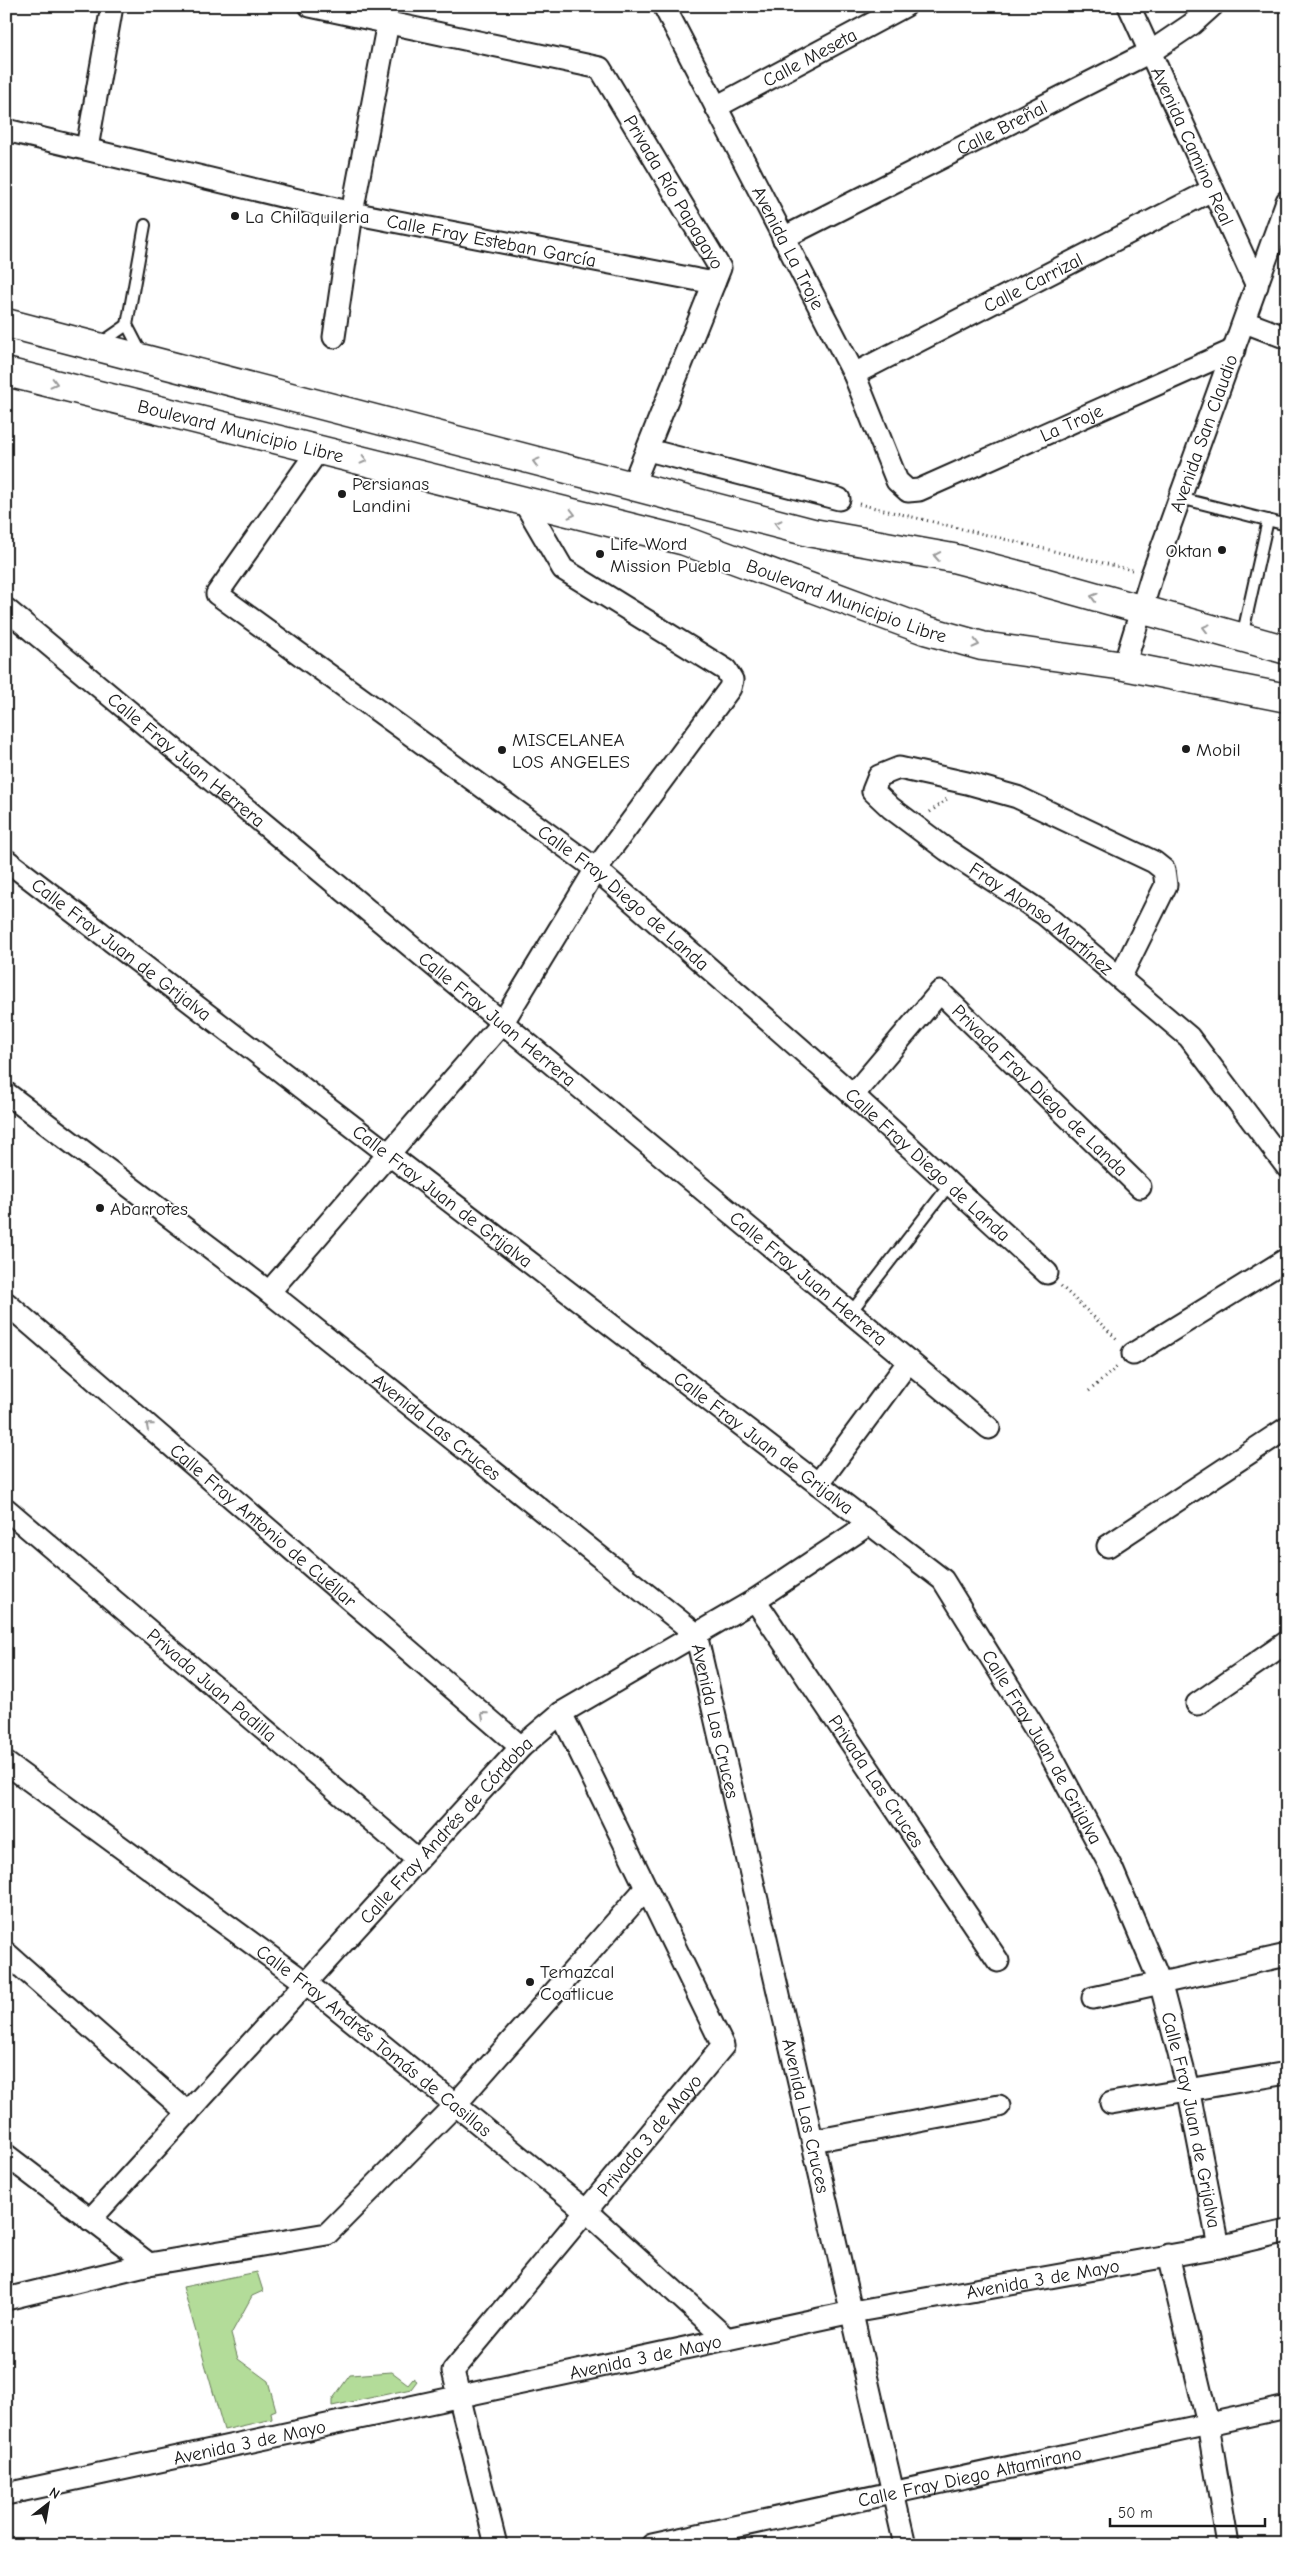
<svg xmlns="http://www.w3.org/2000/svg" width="1293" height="2551" viewBox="0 0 1293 2551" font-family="'Comic Neue',sans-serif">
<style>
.green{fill:#b3dc99;stroke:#687c5a}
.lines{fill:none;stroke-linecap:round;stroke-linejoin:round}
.lane-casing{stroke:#1c1c1c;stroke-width:14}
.street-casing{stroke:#1c1c1c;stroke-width:25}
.secondary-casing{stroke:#1c1c1c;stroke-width:31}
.path{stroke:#1c1c1c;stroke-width:3;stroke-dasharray:1 4;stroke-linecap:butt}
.lane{stroke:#fff;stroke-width:10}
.street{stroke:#fff;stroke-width:21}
.secondary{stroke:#fff;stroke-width:28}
.oneway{stroke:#999}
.poi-dot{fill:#1c1c1c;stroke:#fff;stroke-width:2}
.labels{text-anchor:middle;stroke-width:4;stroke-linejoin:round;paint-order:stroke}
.street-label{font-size:19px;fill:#1c1c1c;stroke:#fff}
.poi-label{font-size:19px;fill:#1c1c1c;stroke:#fff;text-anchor:start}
</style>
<rect width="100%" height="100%" fill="#fff"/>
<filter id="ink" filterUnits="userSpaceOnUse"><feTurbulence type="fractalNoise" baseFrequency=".02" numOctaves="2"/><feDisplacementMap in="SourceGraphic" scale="10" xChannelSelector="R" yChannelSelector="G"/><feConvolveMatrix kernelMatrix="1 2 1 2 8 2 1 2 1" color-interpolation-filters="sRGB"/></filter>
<g filter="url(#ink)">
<!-- green -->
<g class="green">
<polygon points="257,2272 263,2291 252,2296 231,2334 238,2359 268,2381 276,2410 271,2412 272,2419 224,2430 183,2287"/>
<polygon points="392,2372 408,2384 413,2378 417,2381 411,2389 332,2406 332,2400 350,2375"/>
</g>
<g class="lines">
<defs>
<g id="lane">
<polyline points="101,343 127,325"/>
<polyline points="142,354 127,325 145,225"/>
<polyline points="1180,498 1287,525"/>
<polyline points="1242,637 1268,520"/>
<polyline points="851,1312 950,1184"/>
</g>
<g id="street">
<path id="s1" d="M310,6L600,68L720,268L632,487"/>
<path id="s2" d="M664,6L854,374L897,481L908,491L919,490L1234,350"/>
<path id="s3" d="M1129,6L1257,286"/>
<path id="s4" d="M716,107L905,6"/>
<path id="s5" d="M6,130L352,213L714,283"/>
<polyline points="87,148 112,6"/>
<path id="s6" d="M783,238L1152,51L1192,24L1212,6"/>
<polyline points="1245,322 1287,338"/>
<polyline points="334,337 352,213 388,22"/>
<path id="s7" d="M854,374L1212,190"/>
<path id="s8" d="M319,449L217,594L596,869L853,1095L1047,1273"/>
<polyline points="648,450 839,499"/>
<path id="s9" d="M6,609L989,1428"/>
<path id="s10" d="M1124,666L1152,575L1287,201"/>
<path id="s11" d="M6,860L943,1580L1047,1748L1112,1869L1160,1982L1188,2088L1219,2247"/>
<path id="s12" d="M1120,978L1166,885L1164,870L1154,862L1017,797L967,783L899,768L879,776L873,791L891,808L947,850L1044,914L1189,1037L1287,1167"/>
<path id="s13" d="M6,1093L269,1292L696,1634L905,2545"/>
<path id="s14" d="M853,1095L940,992L1140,1187"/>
<polyline points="269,1292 503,1022 596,869 730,688 732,680 726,670 563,569 524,502"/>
<path id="s15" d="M6,1303L521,1747"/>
<polyline points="1133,1354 1287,1259"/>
<polyline points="818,1484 909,1361"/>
<path id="s16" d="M6,1509L418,1860"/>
<polyline points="1108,1546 1287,1428"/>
<path id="s17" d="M755,1600L998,1961"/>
<polyline points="1197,1704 1287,1642"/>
<path id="s18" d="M6,1763L306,1983L586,2211L727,2339"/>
<polyline points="6,1953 188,2113"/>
<polyline points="1093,1998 1287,1955"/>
<polyline points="1111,2103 1287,2073"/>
<polyline points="813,2141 999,2106"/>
<polyline points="6,2155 149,2264"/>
<path id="s19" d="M90,2220L521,1747L561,1713L755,1600L869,1524"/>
<polyline points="1168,2255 1208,2424 1228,2545"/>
<polyline points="6,2299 149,2264 327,2234 455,2105 646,1888"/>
<path id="s20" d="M6,2494L852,2312L1219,2247L1287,2231"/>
<path id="s21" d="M496,2545L453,2371L723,2046L561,1713"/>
<path id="s22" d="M652,2545L1287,2407"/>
</g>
<g id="secondary">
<polyline points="6,323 813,533 953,558 1022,576 1287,650"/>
<path id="s23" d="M6,372L685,541L925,630L982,646L1124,666L1287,698"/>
</g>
</defs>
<!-- lane casing -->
<use href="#lane" class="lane-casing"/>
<!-- street casing -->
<use href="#street" class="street-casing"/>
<!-- secondary casing -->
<use href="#secondary" class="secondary-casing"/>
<!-- path -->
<g class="path">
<polyline points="859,504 1132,570"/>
<polyline points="930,812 947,799"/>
<polyline points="1061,1286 1118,1340"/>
<polyline points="1089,1391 1117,1367"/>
</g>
<!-- lane -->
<use href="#lane" class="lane"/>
<!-- street -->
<use href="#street" class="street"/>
<!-- secondary -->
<use href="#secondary" class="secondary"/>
</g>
<!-- one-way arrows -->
<defs><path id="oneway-chevron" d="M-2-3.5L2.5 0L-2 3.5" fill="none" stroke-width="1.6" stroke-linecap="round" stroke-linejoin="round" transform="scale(1.25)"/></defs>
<g class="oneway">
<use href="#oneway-chevron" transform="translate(54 383) rotate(14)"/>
<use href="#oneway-chevron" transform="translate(364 460) rotate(14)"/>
<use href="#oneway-chevron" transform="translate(536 462) rotate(-165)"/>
<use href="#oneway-chevron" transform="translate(572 514) rotate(14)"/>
<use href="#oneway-chevron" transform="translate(778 524) rotate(-166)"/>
<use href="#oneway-chevron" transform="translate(937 556) rotate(-170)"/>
<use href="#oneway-chevron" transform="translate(1094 597) rotate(-164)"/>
<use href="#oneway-chevron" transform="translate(1206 628) rotate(-165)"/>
<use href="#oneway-chevron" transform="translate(976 644) rotate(14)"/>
<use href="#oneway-chevron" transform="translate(149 1426) rotate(-139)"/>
<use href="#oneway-chevron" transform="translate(484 1715) rotate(-139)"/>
</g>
</g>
<!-- markers -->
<g class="poi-dot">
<circle cx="235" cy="216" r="5"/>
<circle cx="342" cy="494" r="5"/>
<circle cx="1222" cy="550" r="5"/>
<circle cx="600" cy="554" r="5"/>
<circle cx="1186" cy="749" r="5"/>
<circle cx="502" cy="750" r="5"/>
<circle cx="100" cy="1208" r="5"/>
<circle cx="530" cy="1982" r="5"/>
</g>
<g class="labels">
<!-- street labels -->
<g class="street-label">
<text dy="7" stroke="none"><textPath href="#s4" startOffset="106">Calle Meseta</textPath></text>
<text dy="7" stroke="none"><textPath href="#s6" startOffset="245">Calle Breñal</textPath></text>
<text dy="7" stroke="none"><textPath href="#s3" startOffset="154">Avenida Camino Real</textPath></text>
<text dy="7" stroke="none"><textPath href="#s1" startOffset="441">Privada Río Papagayo</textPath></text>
<text dy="7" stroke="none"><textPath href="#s5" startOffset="498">Calle Fray Esteban García</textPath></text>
<text dy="7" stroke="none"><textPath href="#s2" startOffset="272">Avenida La Troje</textPath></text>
<text dy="7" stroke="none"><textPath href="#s7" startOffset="201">Calle Carrizal</textPath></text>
<text dy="7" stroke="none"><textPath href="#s2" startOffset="722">La Troje</textPath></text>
<text dy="7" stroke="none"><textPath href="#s23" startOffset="242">Boulevard Municipio Libre</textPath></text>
<text dy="7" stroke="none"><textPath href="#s10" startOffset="246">Avenida San Claudio</textPath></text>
<text dy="7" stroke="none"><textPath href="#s23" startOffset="872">Boulevard Municipio Libre</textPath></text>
<text dy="7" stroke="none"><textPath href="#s9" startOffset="235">Calle Fray Juan Herrera</textPath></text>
<text dy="7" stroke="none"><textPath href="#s8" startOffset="685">Calle Fray Diego de Landa</textPath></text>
<text dy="7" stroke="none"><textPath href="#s12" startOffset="654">Fray Alonso Martínez</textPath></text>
<text dy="7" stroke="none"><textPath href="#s11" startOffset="146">Calle Fray Juan de Grijalva</textPath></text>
<text dy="7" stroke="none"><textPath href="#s9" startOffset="640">Calle Fray Juan Herrera</textPath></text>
<text dy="7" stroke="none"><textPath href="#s14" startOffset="275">Privada Fray Diego de Landa</textPath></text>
<text dy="7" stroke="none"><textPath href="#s8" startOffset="1090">Calle Fray Diego de Landa</textPath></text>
<text dy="7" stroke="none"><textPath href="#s11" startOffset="551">Calle Fray Juan de Grijalva</textPath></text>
<text dy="7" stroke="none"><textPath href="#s9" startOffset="1045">Calle Fray Juan Herrera</textPath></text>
<text dy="7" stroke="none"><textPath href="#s13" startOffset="545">Avenida Las Cruces</textPath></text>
<text dy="7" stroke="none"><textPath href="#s11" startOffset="956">Calle Fray Juan de Grijalva</textPath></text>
<text dy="7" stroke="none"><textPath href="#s15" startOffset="340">Calle Fray Antonio de Cuéllar</textPath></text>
<text dy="7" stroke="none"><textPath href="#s16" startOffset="271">Privada Juan Padilla</textPath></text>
<text dy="7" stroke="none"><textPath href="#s13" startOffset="966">Avenida Las Cruces</textPath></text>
<text dy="7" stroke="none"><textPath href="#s11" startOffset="1376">Calle Fray Juan de Grijalva</textPath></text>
<text dy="7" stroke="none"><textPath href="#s17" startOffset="218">Privada Las Cruces</textPath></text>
<text dy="7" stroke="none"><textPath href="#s19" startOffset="528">Calle Fray Andrés de Córdoba</textPath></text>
<text dy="7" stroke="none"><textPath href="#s18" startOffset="461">Calle Fray Andrés Tomás de Casillas</textPath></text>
<text dy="7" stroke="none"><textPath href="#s13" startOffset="1371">Avenida Las Cruces</textPath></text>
<text dy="7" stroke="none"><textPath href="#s11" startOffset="1781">Calle Fray Juan de Grijalva</textPath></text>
<text dy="7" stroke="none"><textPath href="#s21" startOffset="486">Privada 3 de Mayo</textPath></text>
<text dy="7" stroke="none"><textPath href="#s20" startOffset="1059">Avenida 3 de Mayo</textPath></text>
<text dy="7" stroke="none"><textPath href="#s20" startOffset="654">Avenida 3 de Mayo</textPath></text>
<text dy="7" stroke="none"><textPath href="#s20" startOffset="249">Avenida 3 de Mayo</textPath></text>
<text dy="7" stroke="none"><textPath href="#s22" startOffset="325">Calle Fray Diego Altamirano</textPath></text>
</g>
<!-- poi labels -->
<g class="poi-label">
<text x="245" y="223">La Chilaquileria</text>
<text x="352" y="490">Persianas<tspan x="352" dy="22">Landini</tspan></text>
<text x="610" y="550">Life Word<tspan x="610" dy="22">Mission Puebla</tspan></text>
<text x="1212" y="557" text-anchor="end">Oktan</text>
<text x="512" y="746">MISCELANEA<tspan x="512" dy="22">LOS ANGELES</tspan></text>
<text x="1196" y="756">Mobil</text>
<text x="110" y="1215">Abarrotes</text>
<text x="540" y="1978">Temazcal<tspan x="540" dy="22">Coatlicue</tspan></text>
</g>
</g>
<!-- margin -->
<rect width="1293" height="2551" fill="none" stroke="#fff" stroke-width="25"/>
<rect x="12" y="12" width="1268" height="2526" fill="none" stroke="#1c1c1c" stroke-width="2" filter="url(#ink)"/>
<!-- north arrow -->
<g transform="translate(48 2504) rotate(31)" stroke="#ffffff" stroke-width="4" paint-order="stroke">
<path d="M0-4L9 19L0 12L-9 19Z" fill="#1c1c1c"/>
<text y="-8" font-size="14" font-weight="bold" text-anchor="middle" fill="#1c1c1c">N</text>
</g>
<!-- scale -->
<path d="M1110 2518v8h155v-8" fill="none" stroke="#1c1c1c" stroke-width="2.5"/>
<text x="1118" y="2518" font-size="15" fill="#1c1c1c" stroke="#ffffff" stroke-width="4" paint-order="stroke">50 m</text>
</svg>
